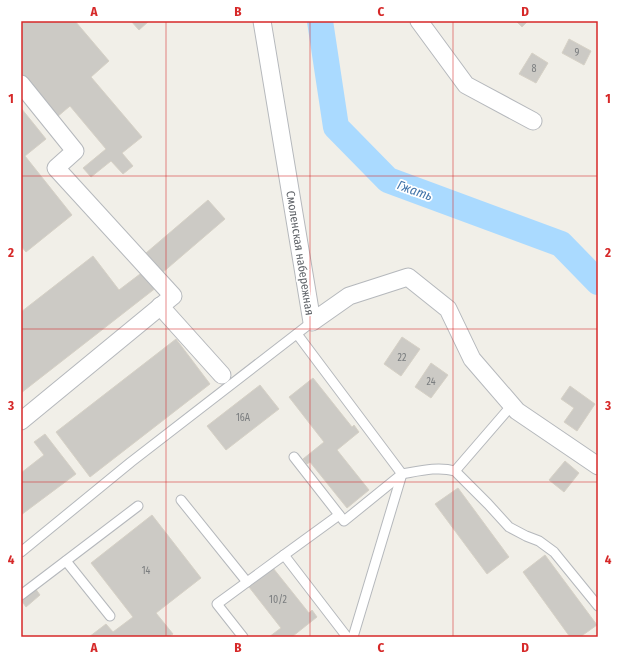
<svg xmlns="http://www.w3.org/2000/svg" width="619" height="658" viewBox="0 0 619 658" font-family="'Fira Sans Condensed',sans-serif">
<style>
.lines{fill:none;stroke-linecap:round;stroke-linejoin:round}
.river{stroke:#aadaff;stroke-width:26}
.building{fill:#cccac5;stroke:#d6d1c6}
.lane-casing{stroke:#b5b8bc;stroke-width:11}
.street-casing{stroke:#b5b8bc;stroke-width:19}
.lane{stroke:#fff;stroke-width:9}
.street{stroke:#fff;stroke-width:17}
.grid{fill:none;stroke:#d62828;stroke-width:1;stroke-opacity:0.55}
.labels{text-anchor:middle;stroke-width:3.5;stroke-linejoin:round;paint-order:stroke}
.number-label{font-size:10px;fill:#7a7d7f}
.street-label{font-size:12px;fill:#5f6368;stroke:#fff}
.water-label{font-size:13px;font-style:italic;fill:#4174aa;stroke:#fff}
.neatline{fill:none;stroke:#d62828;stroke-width:1.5}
.grid-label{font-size:13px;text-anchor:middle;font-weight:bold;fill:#d62828}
</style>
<rect width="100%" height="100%" fill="#f1efe8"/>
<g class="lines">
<!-- river -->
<polyline class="river" points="320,21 336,127 388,180 561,244 598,282"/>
</g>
<!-- building -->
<g class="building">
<polygon points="21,21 75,21 109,61 91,77 142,137 122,153 133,166 123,174 111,161 91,177 83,168 106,149 70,106 57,117 21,75"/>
<polygon points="131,21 149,21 139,30"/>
<polygon points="516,21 528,21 522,27"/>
<polygon points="569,39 591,51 584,65 562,53"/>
<polygon points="532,53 548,63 536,83 519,74"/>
<polygon points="21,108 46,139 25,156 72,215 26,252 21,246"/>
<polygon points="208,200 225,219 162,273 146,253"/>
<polygon points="93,256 119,290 144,271 157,287 21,393 21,312"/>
<polygon points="402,337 420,349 401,376 384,364"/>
<polygon points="176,339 210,384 90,477 56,432"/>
<polygon points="431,363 448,375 431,398 415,387"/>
<polygon points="313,378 352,427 354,425 359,432 337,450 369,490 347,508 310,462 307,464 303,459 324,442 289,397"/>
<polygon points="260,385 279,409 226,450 207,426"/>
<polygon points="570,386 595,404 577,431 564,422 574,408 561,399"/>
<polygon points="45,434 76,474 21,515 21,473 44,455 34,442"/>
<polygon points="565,461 579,473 564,492 549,480"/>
<polygon points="458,488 509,557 487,574 435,504"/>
<polygon points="152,515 201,578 156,613 173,634 168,637 89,637 106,624 113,632 133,617 91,563"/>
<polygon points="545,555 597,625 580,637 570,637 523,572"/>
<polygon points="273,568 309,613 312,610 317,617 293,636 294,637 269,637 281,628 249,587"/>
<polygon points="35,588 40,595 26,607 21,600"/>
</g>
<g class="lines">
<defs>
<g id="lane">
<path d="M297,334L402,474C419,471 438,466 455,471L488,504L509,527L526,536L539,541L554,552L598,606"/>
<polyline points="294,457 344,521 402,474"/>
<polyline points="455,471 512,405"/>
<polyline points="181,500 247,582"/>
<polyline points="21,552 131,462 312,322"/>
<polyline points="284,555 339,515"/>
<polyline points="66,561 110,616"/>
<polyline points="21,595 138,506"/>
<polyline points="243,637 217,604 284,555 347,637"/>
<polyline points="353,637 402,474"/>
</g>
<g id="street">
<polyline points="262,21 312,322 349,296 408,277 448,309 472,359 517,411 598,466"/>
<polyline points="419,21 466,85 533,121"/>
<polyline points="21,84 75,151 56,168 173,296 21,421"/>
<polyline points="160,306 222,375"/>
</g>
</defs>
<!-- lane casing -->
<use href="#lane" class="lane-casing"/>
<!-- street casing -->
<use href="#street" class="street-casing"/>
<!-- lane -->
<use href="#lane" class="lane"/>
<!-- street -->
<use href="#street" class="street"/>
</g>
<!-- grid -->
<path class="grid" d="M166,21V637M310,21V637M453,21V637M21,176H598M21,329H598M21,482H598"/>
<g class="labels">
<!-- number labels -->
<g class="number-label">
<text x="577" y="56">9</text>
<text x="534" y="72">8</text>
<text x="402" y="361">22</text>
<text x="431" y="385">24</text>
<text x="243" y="421">16А</text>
<text x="146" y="574">14</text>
<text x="278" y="603">10/2</text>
</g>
<!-- street labels -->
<g class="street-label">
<text transform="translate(300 253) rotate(81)" y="4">Смоленская набережная</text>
</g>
<!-- water labels -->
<g class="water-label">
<text transform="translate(415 190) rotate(20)" y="5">Гжать</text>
</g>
</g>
<!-- border -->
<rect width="619" height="658" fill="none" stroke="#ffffff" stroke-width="44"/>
<rect x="22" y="22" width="575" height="614" class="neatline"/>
<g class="grid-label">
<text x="94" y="16">A</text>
<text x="238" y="16">B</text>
<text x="381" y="16">C</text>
<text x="525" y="16">D</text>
<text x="11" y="103">1</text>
<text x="608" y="103">1</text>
<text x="11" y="257">2</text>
<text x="608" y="257">2</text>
<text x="11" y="410">3</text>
<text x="608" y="410">3</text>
<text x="11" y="564">4</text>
<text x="608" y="564">4</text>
<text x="94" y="652">A</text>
<text x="238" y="652">B</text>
<text x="381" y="652">C</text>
<text x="525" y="652">D</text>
</g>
</svg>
